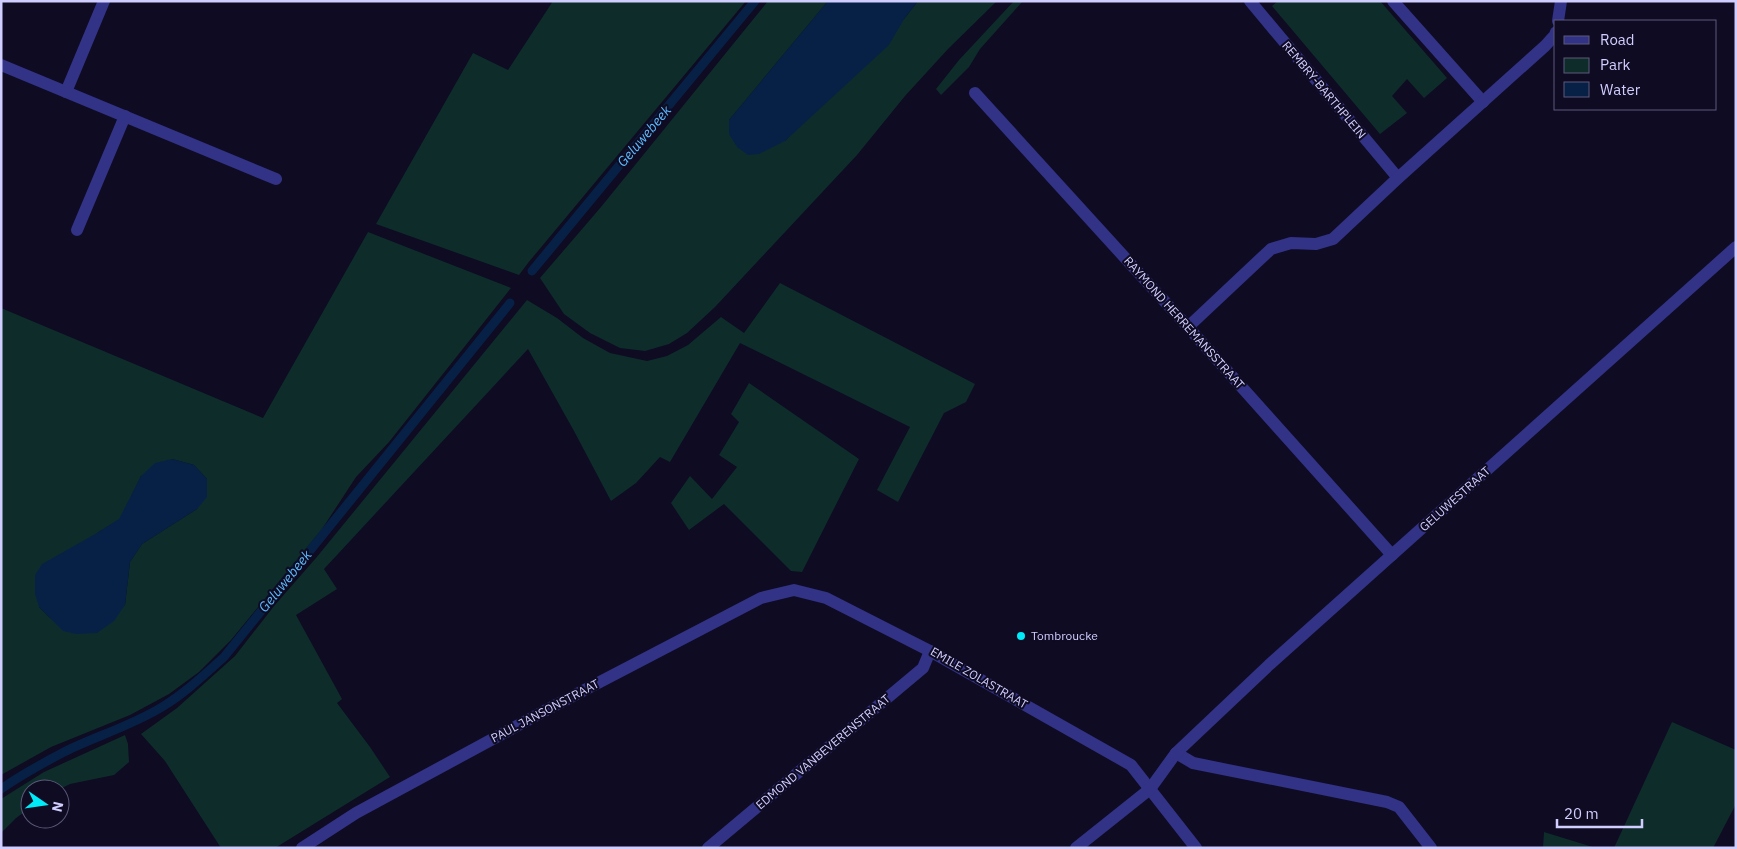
<svg xmlns="http://www.w3.org/2000/svg" width="1737" height="849" viewBox="0 0 1737 849" font-family="'IBM Plex Sans',sans-serif">
<style>
.green{fill:#0e2d2a;fill-rule:evenodd}
.water{fill:#072146}
.lines{fill:none;stroke-linecap:round;stroke-linejoin:round}
.stream{stroke:#072146;stroke-width:9}
.street{stroke:#323286;stroke-width:12}
.poi-dot{fill:#00eaf8;stroke:#0e0b22;stroke-width:2}
.labels{text-anchor:middle;stroke-width:4;stroke-linejoin:round;paint-order:stroke}
.street-label{font-size:12px;fill:#d0cdff;stroke:#0e0b22}
.poi-label{font-size:12px;fill:#d0cdff;stroke:#0e0b22;text-anchor:start}
.water-label{font-size:14px;font-style:italic;fill:#5bbaff;stroke:#0e0b22}
</style>
<rect width="100%" height="100%" fill="#0e0b22"/>
<!-- green -->
<g class="green">
<polygon points="553,1 746,1 528,263 519,275 376,224 473,53 508,70"/>
<polygon points="768,1 828,1 729,120 785,141 904,19 918,1 997,1 948,49 905,96 857,155 715,307 687,333 669,344 645,351 620,348 590,333 564,314 540,278 601,207"/>
<polygon points="1014,1 1023,1 980,49 969,67 941,95 936,89 959,60"/>
<polygon points="1278,1 1380,1 1447,78 1424,98 1407,79 1392,96 1407,113 1380,134 1272,6"/>
<path d="M368,232L511,288L389,442L356,477L322,529L231,640L199,672L169,694L130,715L51,747L1,775V308L263,418ZM172,459L194,465L207,479L197,509L142,544L130,562L125,605L97,633H90L50,618L39,607L97,533L120,519L141,476Z"/>
<polygon points="780,283 975,384 966,402 944,413 898,502 877,490 910,427 740,343 670,462 660,457 636,483 611,501 574,431 528,349 324,569 337,589 296,615 342,699 337,703 370,747 390,777 275,848 221,848 165,761 141,734 177,708 235,656 274,606 316,558 527,300 557,318 583,338 610,353 647,361 667,356 688,345 721,317 744,333"/>
<polygon points="749,383 859,459 802,572 791,571 724,504 689,530 671,503 690,476 712,499 737,467 719,455 739,422 731,414"/>
<polygon points="1672,722 1736,750 1736,804 1713,848 1614,848"/>
<polygon points="125,735 128,744 129,762 114,775 70,784 60,789 30,789 30,808 16,818 1,833 1,799 44,772"/>
<polygon points="1544,832 1596,848 1543,848"/>
</g>
<!-- water -->
<g class="water">
<polygon points="828,1 918,1 904,19 889,45 785,141 759,154 748,155 737,147 729,134 729,120"/>
<polygon points="172,459 194,465 207,479 207,497 197,509 142,544 130,562 125,605 114,621 97,633 76,634 63,631 39,607 35,594 35,575 42,564 97,533 119,519 141,476 155,463"/>
</g>
<g class="lines">
<!-- stream -->
<g class="stream">
<polyline points="532,271 755,1"/>
<path d="M1,789C21,775 43,763 64,752C96,736 131,726 162,707C185,693 204,675 224,657L510,303"/>
</g>
<!-- street -->
<g class="street">
<polyline points="1250,1 1398,178"/>
<polyline points="1393,1 1483,102"/>
<polyline points="1558,21 1561,1"/>
<polyline points="1,65 276,179"/>
<polyline points="66,92 104,1"/>
<polyline points="975,93 1188,327 1392,555"/>
<polyline points="77,230 125,116"/>
<polyline points="1188,327 1271,249 1291,243 1316,244 1333,239 1398,178 1545,46 1555,35 1556,32"/>
<polyline points="1176,753 1193,763 1387,802 1399,807 1431,848"/>
<polyline points="302,848 356,813 550,708 761,598 794,590 826,598 930,651 1131,765 1196,848"/>
<polyline points="708,848 923,668 930,651"/>
<polyline points="1076,848 1150,789 1176,753 1269,665 1736,247"/>
</g>
</g>
<!-- markers -->
<circle class="poi-dot" cx="1021" cy="636" r="5"/>
<g class="labels">
<!-- street labels -->
<g class="street-label">
<text transform="translate(1324 90) rotate(50)" y="4">REMBRY-BARTHPLEIN</text>
<text transform="translate(1184 323) rotate(48)" y="4">RAYMOND HERREMANSSTRAAT</text>
<text transform="translate(1455 499) rotate(-42)" y="4">GELUWESTRAAT</text>
<text transform="translate(979 678) rotate(30)" y="4">EMILE ZOLASTRAAT</text>
<text transform="translate(545 711) rotate(-28)" y="4">PAUL JANSONSTRAAT</text>
<text transform="translate(823 752) rotate(-40)" y="4">EDMOND VANBEVERENSTRAAT</text>
</g>
<!-- poi labels -->
<g class="poi-label">
<text x="1031" y="640">Tombroucke</text>
</g>
<!-- water labels -->
<g class="water-label">
<text transform="translate(644 136) rotate(-50)" y="5">Geluwebeek</text>
<text transform="translate(285 581) rotate(-51)" y="5">Geluwebeek</text>
</g>
</g>
<!-- border -->
<rect width="1737" height="849" fill="none" stroke="#d0cdff" stroke-width="5"/>
<!-- legend -->
<rect x="1554" y="20" width="162" height="90" fill="#0e0b22" stroke="#5c597a"/>
<rect x="1564" y="36" width="25" height="8" fill="#323286" stroke="#5c597a"/>
<text x="1600" y="45" font-size="15" fill="#d0cdff">Road</text>
<rect x="1564" y="58" width="25" height="15" fill="#0e2d2a" stroke="#5c597a"/>
<text x="1600" y="70" font-size="15" fill="#d0cdff">Park</text>
<rect x="1564" y="82" width="25" height="15" fill="#072146" stroke="#5c597a"/>
<text x="1600" y="95" font-size="15" fill="#d0cdff">Water</text>
<!-- north arrow -->
<g transform="translate(45 804) rotate(103)"><circle r="24" fill="#0e0b22" stroke="#5c597a"/>
<path d="M0-4L9 19L0 12L-9 19Z" fill="#00eaf8"/>
<text y="-8" font-size="14" font-weight="bold" text-anchor="middle" fill="#d0cdff">N</text>
</g>
<!-- scale -->
<path d="M1557 819v8h85v-8" fill="none" stroke="#d0cdff" stroke-width="2.5"/>
<text x="1564" y="819" font-size="15" fill="#d0cdff" stroke="#0e0b22" stroke-width="4" paint-order="stroke">20 m</text>
</svg>
